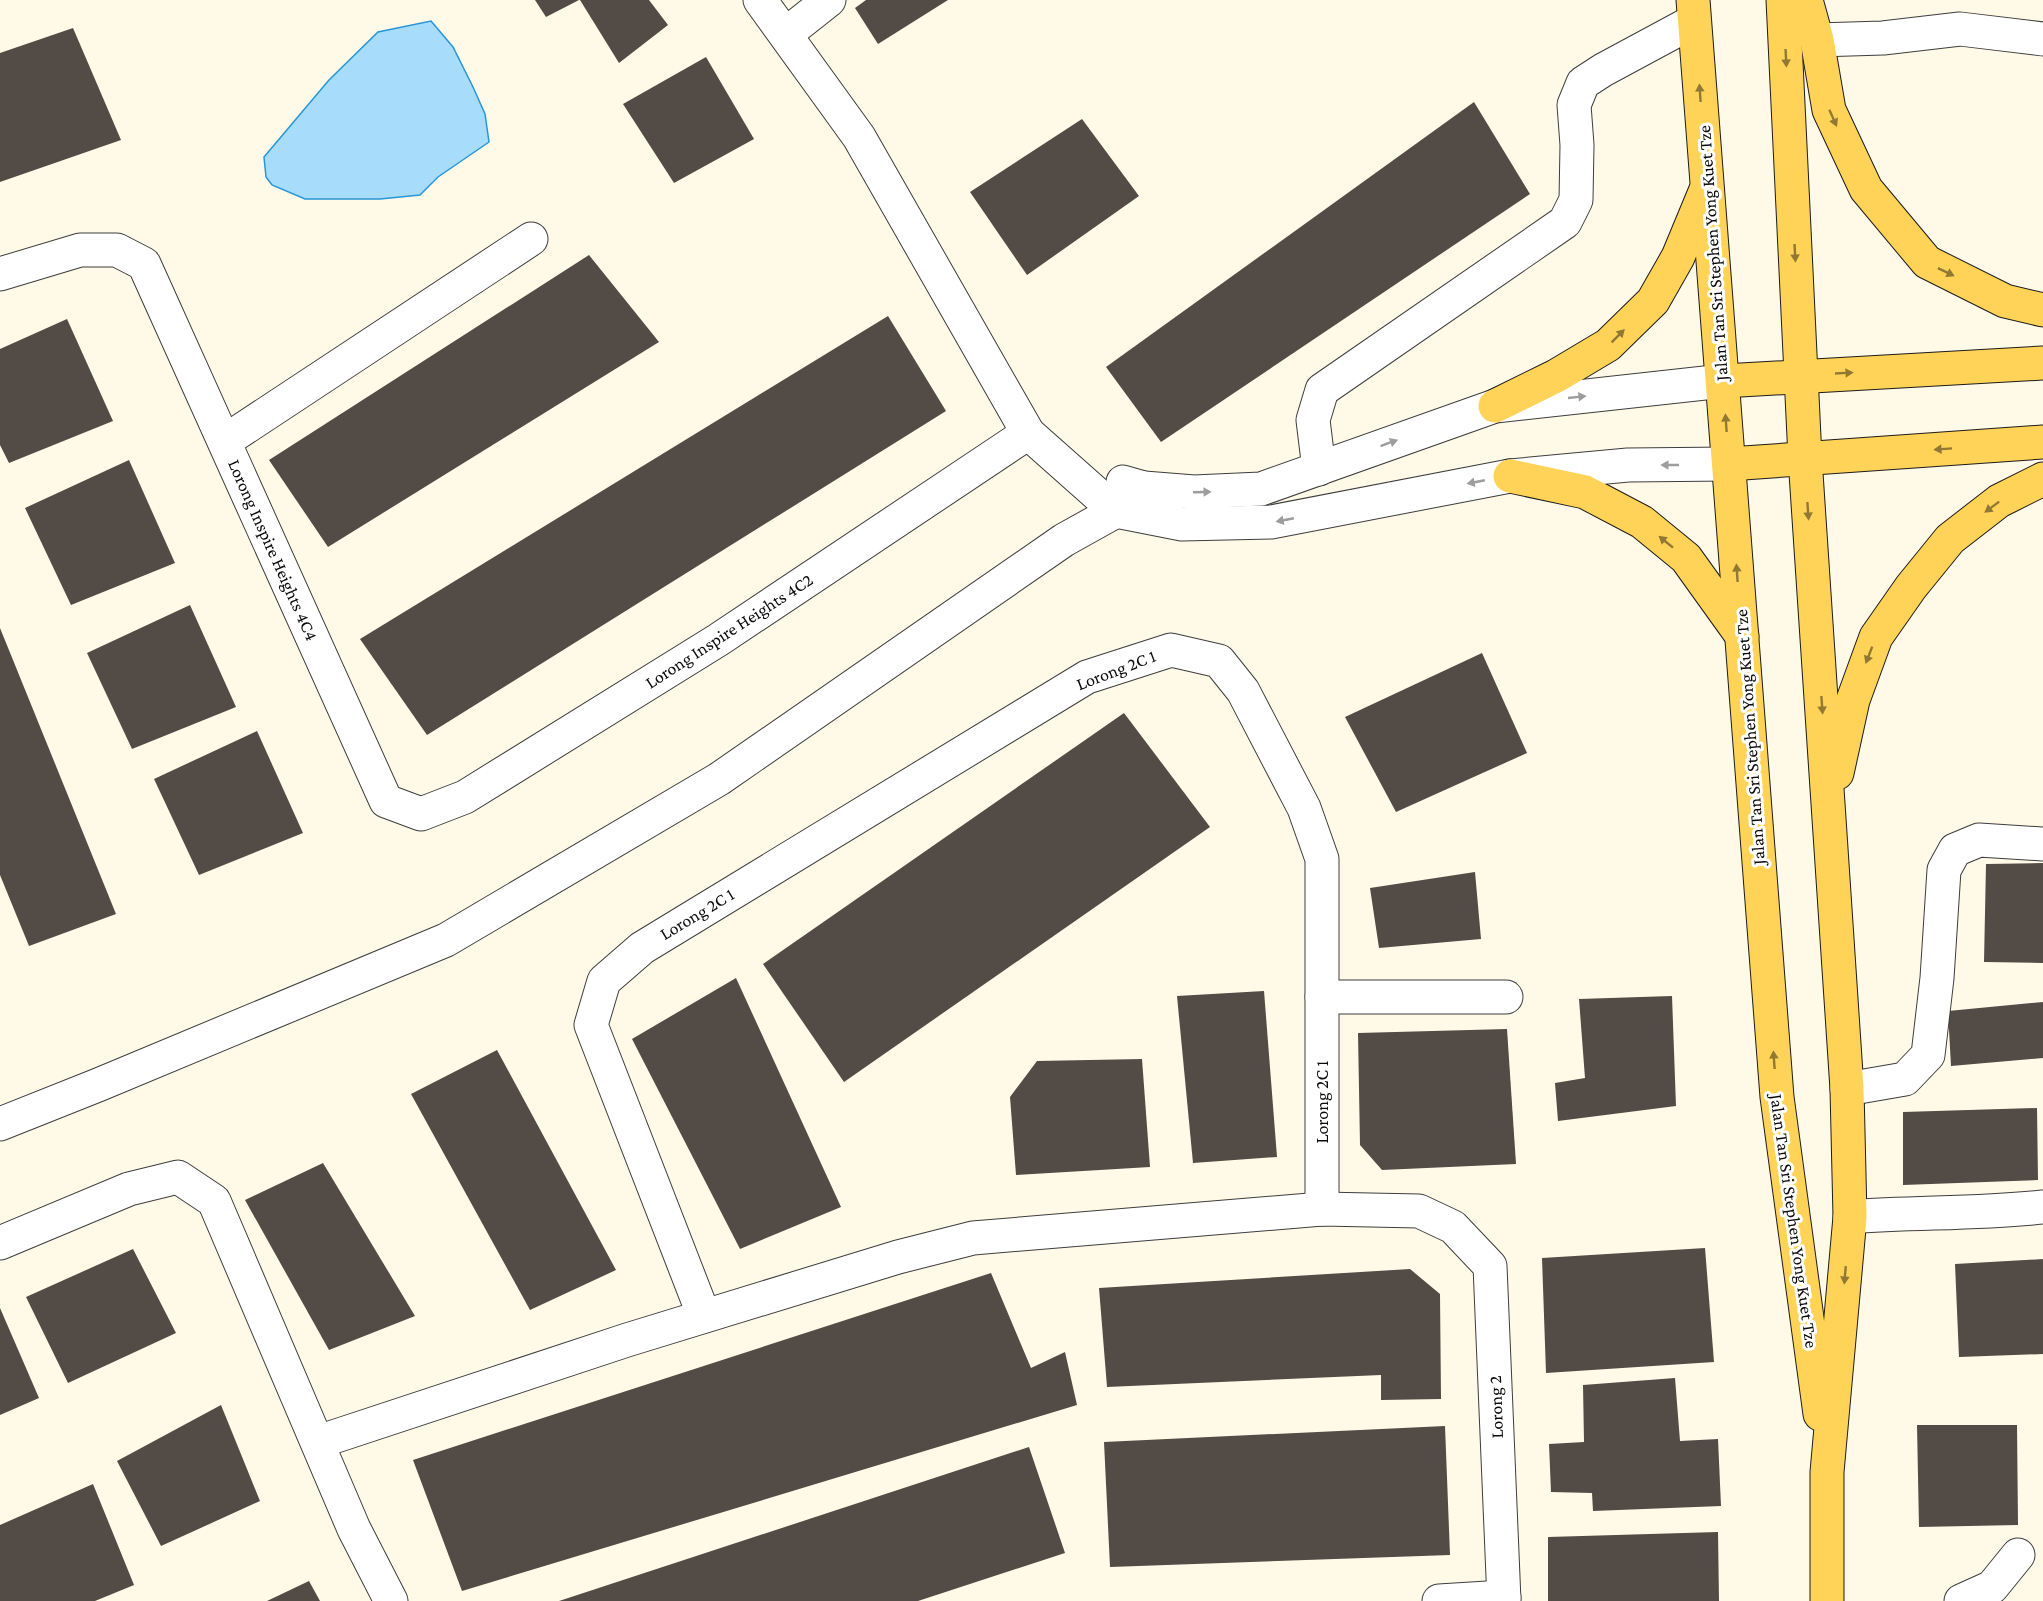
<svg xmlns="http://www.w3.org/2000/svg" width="2043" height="1601" viewBox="0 0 2043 1601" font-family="'Crimson Pro',serif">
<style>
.water{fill:#a7ddfb;stroke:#2896d8;stroke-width:1.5}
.building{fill:#534b46}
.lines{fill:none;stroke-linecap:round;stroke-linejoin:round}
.minor-casing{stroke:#3d3d3d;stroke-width:35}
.major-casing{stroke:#1b1b1b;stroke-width:35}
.minor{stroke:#fff;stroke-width:33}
.major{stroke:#ffd357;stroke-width:33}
.oneway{fill:#917934}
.oneway2{fill:#9d9d9d}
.labels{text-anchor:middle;stroke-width:6;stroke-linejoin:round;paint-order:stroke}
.street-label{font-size:18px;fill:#0a0a0a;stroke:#fff}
</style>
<rect width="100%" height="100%" fill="#fffae7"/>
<!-- water -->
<polygon class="water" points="431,21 453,47 473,87 485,114 489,142 438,177 420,195 380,199 305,199 272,185 266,177 264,157 329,80 378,32"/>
<!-- building -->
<g class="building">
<polygon points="535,0 579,0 546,17"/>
<polygon points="580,0 649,0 668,25 619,63"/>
<polygon points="866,0 948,0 878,44 855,8"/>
<polygon points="73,28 121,140 0,182 0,53"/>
<polygon points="706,57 754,139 674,183 623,104"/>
<polygon points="1474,102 1530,194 1161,442 1106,367"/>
<polygon points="1082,119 1139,196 1027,275 970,192"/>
<polygon points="589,255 659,342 328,547 269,460"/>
<polygon points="888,316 946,411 427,735 360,639"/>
<polygon points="67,319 113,421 9,463 0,445 0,349"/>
<polygon points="129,460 175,563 71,605 25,508"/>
<polygon points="190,605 236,707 132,749 87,653"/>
<polygon points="0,628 116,914 29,946 0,875"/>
<polygon points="1482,653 1527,753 1396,812 1345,717"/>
<polygon points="1124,713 1210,827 844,1082 763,964"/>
<polygon points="257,731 303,833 199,875 154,779"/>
<polygon points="2043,863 2043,963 1984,962 1986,864"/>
<polygon points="1475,872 1481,939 1379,948 1370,888"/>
<polygon points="736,978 841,1207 740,1249 632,1039"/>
<polygon points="1264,991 1277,1157 1193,1163 1177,996"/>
<polygon points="1672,996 1676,1106 1558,1121 1555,1083 1585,1078 1579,999"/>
<polygon points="2043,1002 2043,1058 1951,1066 1948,1011"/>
<polygon points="1507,1029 1516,1164 1382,1170 1360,1145 1358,1033"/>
<polygon points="497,1050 616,1270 530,1310 411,1094"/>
<polygon points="1142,1059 1150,1167 1016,1175 1010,1097 1037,1061"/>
<polygon points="2037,1108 2038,1180 1903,1185 1903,1112"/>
<polygon points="323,1163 415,1316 329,1350 245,1200"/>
<polygon points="1705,1248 1714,1362 1546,1373 1542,1258"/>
<polygon points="133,1249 176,1333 68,1383 26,1297"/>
<polygon points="2043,1259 2043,1354 1959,1357 1955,1264"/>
<polygon points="1410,1269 1440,1294 1441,1399 1381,1400 1381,1375 1107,1387 1099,1288"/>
<polygon points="991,1273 1031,1368 1065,1352 1077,1405 462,1591 413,1460"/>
<polygon points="0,1308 39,1398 0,1415"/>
<polygon points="1675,1378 1680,1441 1718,1439 1721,1506 1593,1511 1592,1493 1551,1492 1549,1444 1584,1442 1583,1385"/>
<polygon points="221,1405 260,1501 161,1546 117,1461"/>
<polygon points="1917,1425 2017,1425 2018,1525 1919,1527"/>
<polygon points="1445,1426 1450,1555 1110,1567 1104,1442"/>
<polygon points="1029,1447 1065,1553 918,1601 559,1601"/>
<polygon points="93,1484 134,1585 95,1601 0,1601 0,1525"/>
<polygon points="1718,1532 1719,1601 1548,1601 1548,1537"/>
<polygon points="309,1581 320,1601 267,1601"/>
</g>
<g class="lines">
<defs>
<g id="minor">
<polyline points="760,0 859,137 1028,433 1116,511 1182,524 1271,522 1510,476 1628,465 1729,464"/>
<polyline points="786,34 829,0"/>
<polyline points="1817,40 1883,38 1960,29 2043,39"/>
<polyline points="0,274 80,250 117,250 144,264 386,801 421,814 465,797 718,640 1028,433"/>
<polyline points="225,441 531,239"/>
<polyline points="1319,469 1313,420 1322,390 1565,222 1576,200 1577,145 1574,105 1583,83 1603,70 1694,21"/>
<polyline points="1123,482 1144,488 1194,492 1261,489 1495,406 1723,381"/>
<polyline points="1322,997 1506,997"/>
<polyline points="1847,1089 1905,1079 1928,1055 1937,978 1944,870 1955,850 1979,840 2043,844"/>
<polyline points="0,1124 98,1085 446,940 719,779 1064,540 1116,511 1144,488"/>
<path d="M1850,1217C1914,1212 1979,1214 2043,1207"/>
<polyline points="0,1243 129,1189 178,1177 214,1201 354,1529 391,1601"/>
<polyline points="704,1316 591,1025 604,981 642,948 1087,677 1171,650 1219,661 1243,691 1304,808 1322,859 1322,1209"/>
<polyline points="318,1442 627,1340 898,1257 973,1238 1322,1209 1419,1211 1453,1227 1490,1266 1504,1601"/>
<polyline points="1439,1601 1504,1597"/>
<polyline points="1961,1601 1992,1587 2018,1555"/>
</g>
<g id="major">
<polyline points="1693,0 1777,1097 1820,1414"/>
<polyline points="1783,0 1805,458 1847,1089 1850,1217 1827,1472 1827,1601"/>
<polyline points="1806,0 1817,40 1829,110 1866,189 1927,262 2005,301 2043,310"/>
<polyline points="1723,381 2043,363"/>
<polyline points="1495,406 1556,376 1608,345 1653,301 1678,257 1705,192"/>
<polyline points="1729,464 2043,442"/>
<polyline points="1510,476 1585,492 1642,522 1686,558 1742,636"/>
<polyline points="1837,773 1853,700 1876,637 1911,587 1950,539 1999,501 2043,479"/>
</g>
</defs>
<!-- minor casing -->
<use href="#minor" class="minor-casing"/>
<!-- major casing -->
<use href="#major" class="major-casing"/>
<!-- minor -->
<use href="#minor" class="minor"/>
<!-- major -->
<use href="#major" class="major"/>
</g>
<!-- one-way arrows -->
<defs><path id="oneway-solid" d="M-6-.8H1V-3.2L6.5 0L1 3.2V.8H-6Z" transform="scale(1.5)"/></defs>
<g class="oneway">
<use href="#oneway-solid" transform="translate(1786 58) rotate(87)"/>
<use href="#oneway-solid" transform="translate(1700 93) rotate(-94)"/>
<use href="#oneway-solid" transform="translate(1833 118) rotate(66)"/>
<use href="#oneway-solid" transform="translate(1795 253) rotate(87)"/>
<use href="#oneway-solid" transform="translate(1946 272) rotate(26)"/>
<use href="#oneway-solid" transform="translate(1618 336) rotate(-45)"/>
<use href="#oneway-solid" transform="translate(1844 373) rotate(-3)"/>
<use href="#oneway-solid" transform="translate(1726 423) rotate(-94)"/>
<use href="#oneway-solid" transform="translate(1943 449) rotate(176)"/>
<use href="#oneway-solid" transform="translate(1992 507) rotate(143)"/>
<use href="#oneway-solid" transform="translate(1808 511) rotate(86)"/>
<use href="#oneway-solid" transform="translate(1666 542) rotate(-141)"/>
<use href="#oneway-solid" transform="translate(1737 573) rotate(-94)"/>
<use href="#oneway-solid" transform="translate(1869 655) rotate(111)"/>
<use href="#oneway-solid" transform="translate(1822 705) rotate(86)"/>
<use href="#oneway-solid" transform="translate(1774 1060) rotate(-94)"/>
<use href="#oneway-solid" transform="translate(1845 1275) rotate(95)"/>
</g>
<g class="oneway2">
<use href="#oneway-solid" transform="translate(1577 397) rotate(-6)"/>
<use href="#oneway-solid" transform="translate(1389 443) rotate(-20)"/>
<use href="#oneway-solid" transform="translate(1670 465) rotate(180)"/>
<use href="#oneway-solid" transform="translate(1476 482) rotate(169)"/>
<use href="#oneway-solid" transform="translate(1202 492) rotate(-2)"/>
<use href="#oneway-solid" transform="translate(1285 520) rotate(169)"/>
</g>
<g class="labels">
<!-- street labels -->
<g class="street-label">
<text transform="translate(1713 253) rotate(-94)" y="6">Jalan Tan Sri Stephen Yong Kuet Tze</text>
<text transform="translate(273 550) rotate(66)" y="6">Lorong Inspire Heights 4C4</text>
<text transform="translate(729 631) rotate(-33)" y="6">Lorong Inspire Heights 4C2</text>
<text transform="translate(1116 670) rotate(-21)" y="6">Lorong 2C 1</text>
<text transform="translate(1750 737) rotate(-94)" y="6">Jalan Tan Sri Stephen Yong Kuet Tze</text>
<text transform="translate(697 914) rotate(-31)" y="6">Lorong 2C 1</text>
<text transform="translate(1322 1102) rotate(-90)" y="6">Lorong 2C 1</text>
<text transform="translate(1794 1221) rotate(82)" y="6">Jalan Tan Sri Stephen Yong Kuet Tze</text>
<text transform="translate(1496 1407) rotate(-92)" y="6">Lorong 2</text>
</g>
</g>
</svg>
